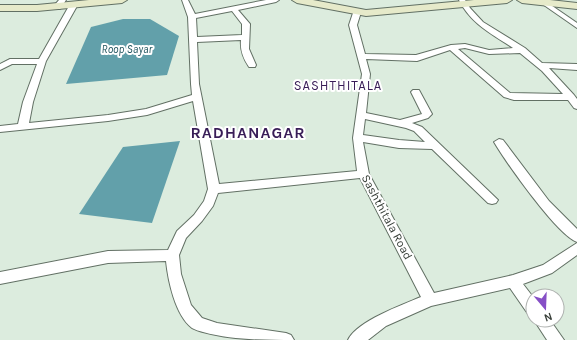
<svg xmlns="http://www.w3.org/2000/svg" width="577" height="340" viewBox="0 0 577 340" font-family="Karla,sans-serif">
<style>
.water{fill:#62a0aa}
.lines{fill:none;stroke-linecap:round;stroke-linejoin:round}
.street-casing{stroke:#627064;stroke-width:2}
.secondary-casing{stroke:#627064;stroke-width:2}
.street{fill:#fff;fill-rule:evenodd}
.secondary{fill:#e6eaca;fill-rule:evenodd}
.labels{text-anchor:middle;stroke-width:4;stroke-linejoin:round;paint-order:stroke}
.far-water-label{font-size:11px;font-style:italic;fill:#20555e;stroke:#fff}
.street-label{font-size:12px;fill:#383f39;stroke:#fff}
.neighbourhood-label{font-size:13px;letter-spacing:1px;fill:#381d57;stroke:#fff}
.district-label{font-size:16px;font-weight:bold;letter-spacing:1px;fill:#381d57;stroke:#fff}
</style>
<rect width="100%" height="100%" fill="#dcecde"/>
<!-- water -->
<g class="water">
<polygon points="123,19 150,19 179,36 167,75 66,84 91,27"/>
<polygon points="180,141 152,223 79,214 123,147"/>
</g>
<g class="lines">
<defs>
<g id="street">
<polygon points="59,0 66,0 60,9 54,9 53,7"/>
<path d="M182,0H188L195,14L266,0H279L276,2L238,10L250,24L249,49L256,65L255,67H249C243,58 240,50 241,40L197,42L199,84L219,184L357,171L353,138L362,74L349,25L354,10H360L361,12L357,25L365,54L416,55L451,45L465,44L489,50L513,48C492,34 471,24 459,0H465L470,8L483,22L525,48L542,63L577,64V70L549,68L574,95L577,99V109L574,108L568,100H514L504,97L450,50L417,61L366,59L370,74L366,113L400,120L422,114L411,92L413,90H419L432,114L428,118L412,123L422,127L498,200L496,203L492,204L488,203L432,149L399,148L363,142L369,174L434,293L513,275L543,265L577,243V255L552,273L523,284L533,297V316L528,314L510,288L431,306L386,326L368,340H348C357,321 402,305 421,297L360,178L218,193L213,206L202,221L186,238L179,255L181,274L191,305L202,318L217,323L286,333L291,335L294,340C263,340 232,340 203,332C200,331 195,330 192,328C175,315 168,280 166,261L108,263L0,284V272L108,251L168,250L177,231L194,215L204,201L208,189L193,101L147,115L108,121L0,132V126L18,124L23,102L37,64H12L0,70V64L10,59H39L69,6L73,4L77,6L46,61L33,102L29,123L108,115L146,109L192,95L191,84L188,17ZM232,11L242,24V35L197,37L196,18ZM465,48L489,54L520,53L542,71L563,94L510,93L458,49ZM365,119L406,128L414,131L425,142L399,140L363,135Z"/>
<polygon points="541,1 545,1 577,23 577,28 541,3"/>
<path d="M499,139L503,140L549,201L577,229V242C557,235 506,162 494,142Z"/>
<polygon points="534,320 550,320 564,340 547,340"/>
</g>
<g id="secondary">
<polygon points="89,0 127,0 122,3 37,11 0,11 0,5 37,5"/>
<polygon points="292,0 313,0 366,10 474,0 512,0 507,3 366,16 297,3"/>
<polygon points="517,0 550,0 577,3 577,9 522,3"/>
</g>
</defs>
<!-- street casing -->
<use href="#street" class="street-casing"/>
<!-- secondary casing -->
<use href="#secondary" class="secondary-casing"/>
<!-- street -->
<use href="#street" class="street"/>
<!-- secondary -->
<use href="#secondary" class="secondary"/>
</g>
<g class="labels">
<!-- far-water labels -->
<g class="far-water-label">
<text x="127" y="53">Roop Sayar</text>
</g>
<!-- street labels -->
<g class="street-label">
<text transform="translate(387 217) rotate(62)" y="4">Sashthitala Road</text>
</g>
<!-- neighbourhood labels -->
<g class="neighbourhood-label">
<text x="338" y="90">SASHTHITALA</text>
</g>
<!-- district labels -->
<g class="district-label">
<text x="248" y="138">RADHANAGAR</text>
</g>
</g>
<!-- north arrow -->
<g transform="translate(545 308) rotate(161)"><circle r="19" fill="#ffffff" stroke="#afb2b0"/>
<path d="M0-3L7 15L0 10L-7 15Z" fill="#864fc6"/>
<text y="-6" font-size="11" font-weight="bold" text-anchor="middle" fill="#383f39">N</text>
</g>
</svg>
